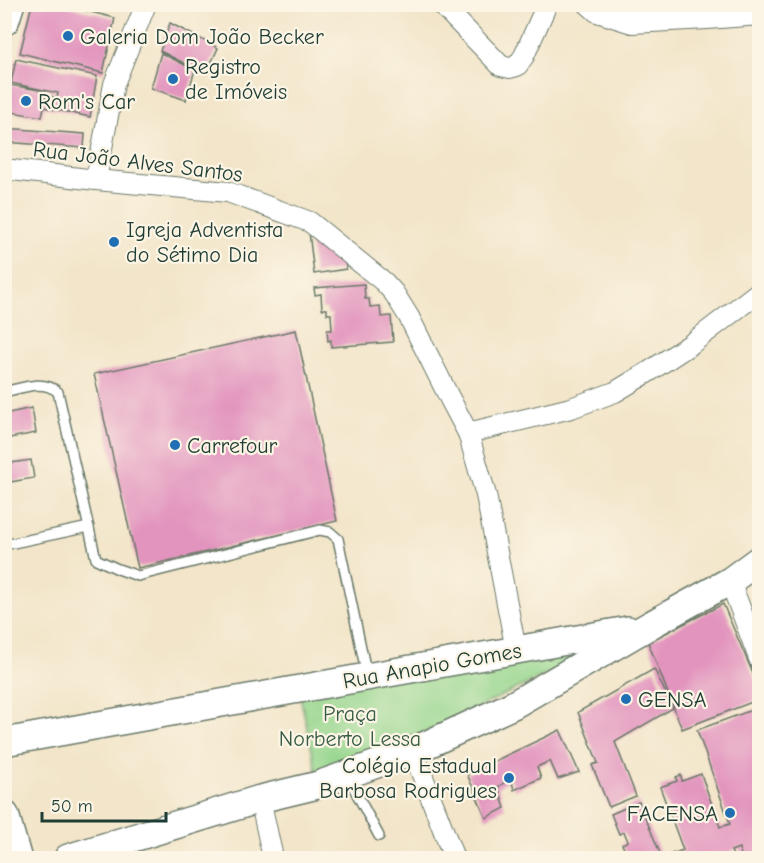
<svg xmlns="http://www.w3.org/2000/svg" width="764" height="863" viewBox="0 0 764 863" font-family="'Comic Neue',sans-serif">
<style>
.green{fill:#95d68d;stroke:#5a8a60;stroke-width:1.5}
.building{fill:#e294be}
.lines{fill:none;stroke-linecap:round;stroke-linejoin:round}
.service-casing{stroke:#697868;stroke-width:12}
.pedestrian-casing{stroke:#697868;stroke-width:18}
.minor-casing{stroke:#697868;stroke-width:22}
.secondary-casing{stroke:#697868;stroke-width:30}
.primary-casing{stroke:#697868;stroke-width:33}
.service{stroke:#fff;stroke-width:9}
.pedestrian{stroke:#fff;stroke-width:15}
.minor{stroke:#fff;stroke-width:20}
.secondary{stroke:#fff;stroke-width:27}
.primary{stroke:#fff;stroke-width:30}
.poi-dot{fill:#1f6fb2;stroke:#fcf5e5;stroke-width:2}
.labels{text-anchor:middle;stroke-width:4.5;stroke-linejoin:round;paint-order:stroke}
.poi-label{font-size:22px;fill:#1f3d34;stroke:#fcf5e5;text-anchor:start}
.street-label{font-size:22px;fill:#1f3d34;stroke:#fcf5e5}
.park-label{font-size:22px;fill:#375c46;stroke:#fcf5e5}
</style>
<rect width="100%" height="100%" fill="#fcf5e5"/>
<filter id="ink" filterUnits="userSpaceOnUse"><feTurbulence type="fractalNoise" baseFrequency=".0167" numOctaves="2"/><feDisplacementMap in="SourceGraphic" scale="12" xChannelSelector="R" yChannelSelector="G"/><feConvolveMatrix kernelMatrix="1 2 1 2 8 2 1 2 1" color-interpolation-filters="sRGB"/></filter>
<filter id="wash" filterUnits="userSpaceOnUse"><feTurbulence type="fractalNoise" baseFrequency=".008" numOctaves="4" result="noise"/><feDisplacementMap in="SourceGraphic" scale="24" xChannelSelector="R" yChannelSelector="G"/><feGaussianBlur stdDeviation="1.35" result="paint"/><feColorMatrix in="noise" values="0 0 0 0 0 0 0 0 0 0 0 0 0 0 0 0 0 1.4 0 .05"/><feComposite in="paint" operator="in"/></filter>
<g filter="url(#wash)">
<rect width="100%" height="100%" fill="#f2e5c9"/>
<!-- green -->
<polygon class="green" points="641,629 319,784 299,691"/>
<g id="blocks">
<!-- building -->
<g class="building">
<polygon points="32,4 59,4 115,18 103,73 20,53"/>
<polygon points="170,23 218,48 206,74 160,51"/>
<polygon points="161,53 195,70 186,100 151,88"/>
<polygon points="16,59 97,76 90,117 44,107 42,117 5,111 10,85 46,91 44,104 46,95 57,98 58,93 11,83"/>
<polygon points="4,128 85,134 84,148 4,142"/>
<polygon points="309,232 345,260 346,269 314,274"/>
<polygon points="364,284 365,299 369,299 370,307 380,306 381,317 391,316 393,342 331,347 331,340 328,341 327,330 332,330 331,314 327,314 327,309 322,309 321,294 315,295 314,288"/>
<polygon points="296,330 337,521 138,568 94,374"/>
<polygon points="32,408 36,433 4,439 4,414"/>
<polygon points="31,460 34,478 4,483 4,464"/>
<polygon points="723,604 760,690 760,699 682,729 648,642"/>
<polygon points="654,669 673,708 615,742 636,796 609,807 592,765 598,763 578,712"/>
<polygon points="760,707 760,858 742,858 739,848 731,851 734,858 672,858 671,854 683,850 660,787 677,781 676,777 681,775 682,781 701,774 720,827 730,824 697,730"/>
<polygon points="560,730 579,772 558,779 550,761 537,767 541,778 514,790 511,778 498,787 505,808 486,818 467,774"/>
<polygon points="639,802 662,858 628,858 622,844 628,841 624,832 619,834 611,814"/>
</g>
</g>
</g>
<g filter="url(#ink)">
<use href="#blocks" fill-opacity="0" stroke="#697868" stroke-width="1.5"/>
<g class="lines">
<defs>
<g id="service">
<path d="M4,392C22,388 43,379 58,392L96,559L118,569L138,576L320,530L330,532L338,539L367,676"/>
<polyline points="4,545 89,527"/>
<polyline points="348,777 379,836"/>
</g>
<polyline id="pedestrian" points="623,4 635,8 684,4"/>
<g id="minor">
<polyline points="441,4 501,66 510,68 517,66 524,56 547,4"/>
<polyline points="588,4 597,12 632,23 707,19 760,15"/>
<polyline points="4,169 96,180 228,192 310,222 384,282 394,293 409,317 450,399 468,433 486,495 516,650"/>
<polyline points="96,180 114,84 146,4"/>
<polyline points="468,433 571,408 615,392 650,371 691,344 760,291"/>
<polyline points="730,581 760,661"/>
<polyline points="413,751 454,858"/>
<polyline points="260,799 273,858"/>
</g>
<g id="secondary">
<polyline points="4,742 628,630"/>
<polyline points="68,858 260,799 318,785 413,751 513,705 652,624 730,581 760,559"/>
</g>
<g id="primary">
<polyline points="4,20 9,4"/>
<polyline points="4,816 16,858"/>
</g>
</defs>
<!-- service casing -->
<use href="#service" class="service-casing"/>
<!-- pedestrian casing -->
<use href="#pedestrian" class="pedestrian-casing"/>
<!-- minor casing -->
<use href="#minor" class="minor-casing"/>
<!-- secondary casing -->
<use href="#secondary" class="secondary-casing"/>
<!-- primary casing -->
<use href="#primary" class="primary-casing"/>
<!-- service -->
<use href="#service" class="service"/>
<!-- pedestrian -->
<use href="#pedestrian" class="pedestrian"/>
<!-- minor -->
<use href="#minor" class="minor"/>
<!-- secondary -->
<use href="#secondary" class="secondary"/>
<!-- primary -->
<use href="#primary" class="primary"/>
</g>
</g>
<!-- markers -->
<g class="poi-dot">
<circle cx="68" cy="36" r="6"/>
<circle cx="173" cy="79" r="6"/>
<circle cx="26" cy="101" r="6"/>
<circle cx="114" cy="242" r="6"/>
<circle cx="175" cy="445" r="6"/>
<circle cx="626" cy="699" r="6"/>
<circle cx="509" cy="778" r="6"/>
<circle cx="730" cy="813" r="6"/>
</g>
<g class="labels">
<!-- poi labels -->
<g class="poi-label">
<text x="80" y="44">Galeria Dom João Becker</text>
<text x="185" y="74">Registro<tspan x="185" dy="25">de Imóveis</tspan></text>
<text x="38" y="109">Rom's Car</text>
<text x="126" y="237">Igreja Adventista<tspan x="126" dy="25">do Sétimo Dia</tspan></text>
<text x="187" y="453">Carrefour</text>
<text x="638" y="707">GENSA</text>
<text x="497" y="773" text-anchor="end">Colégio Estadual<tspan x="497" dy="25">Barbosa Rodrigues</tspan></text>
<text x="718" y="821" text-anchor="end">FACENSA</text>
</g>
<!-- street labels -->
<g class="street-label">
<text transform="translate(138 161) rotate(7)" y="8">Rua João Alves Santos</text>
<text transform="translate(432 665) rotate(-10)" y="8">Rua Anapio Gomes</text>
</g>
<!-- park labels -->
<g class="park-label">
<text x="350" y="721">Praça<tspan x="350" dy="25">Norberto Lessa</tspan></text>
</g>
</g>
<!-- margin -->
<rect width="764" height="863" fill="none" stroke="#fcf5e5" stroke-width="24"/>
<!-- scale -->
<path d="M42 812v9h124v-9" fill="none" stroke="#1f3d34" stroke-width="3"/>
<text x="51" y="812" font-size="18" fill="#1f3d34" stroke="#fcf5e5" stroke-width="4.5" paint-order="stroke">50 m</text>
</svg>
